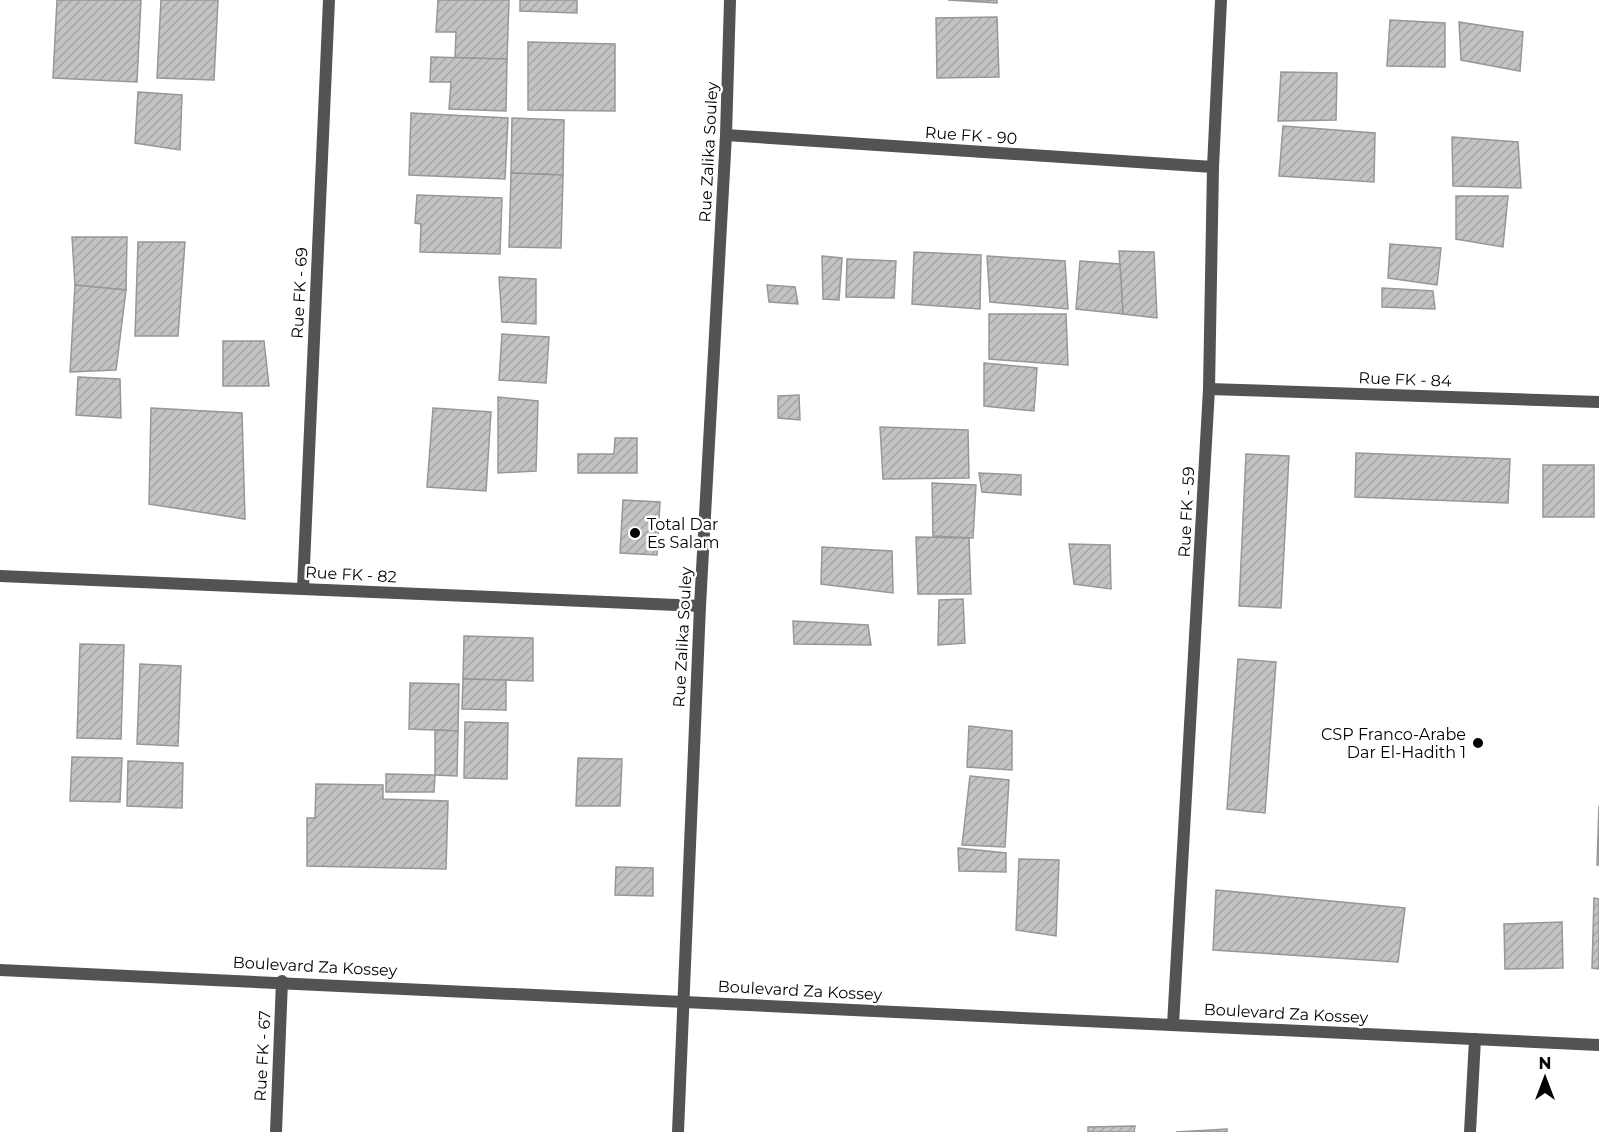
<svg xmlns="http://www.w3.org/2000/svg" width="1599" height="1132" viewBox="0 0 1599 1132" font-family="Montserrat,sans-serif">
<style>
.building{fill:url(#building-hatch);stroke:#979797;stroke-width:1.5}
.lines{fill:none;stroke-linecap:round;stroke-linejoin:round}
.minor{stroke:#535353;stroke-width:12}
.tertiary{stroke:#535353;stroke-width:12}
.poi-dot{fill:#000;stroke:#fff;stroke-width:2}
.labels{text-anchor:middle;stroke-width:5;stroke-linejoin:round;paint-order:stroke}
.street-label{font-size:16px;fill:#000;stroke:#fff}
.poi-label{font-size:16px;fill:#000;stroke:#fff;text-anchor:start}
</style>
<defs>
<pattern id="building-hatch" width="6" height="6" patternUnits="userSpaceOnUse" patternTransform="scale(1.5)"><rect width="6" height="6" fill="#c3c3c3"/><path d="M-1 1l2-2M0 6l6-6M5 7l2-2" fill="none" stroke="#a6a6a6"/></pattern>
</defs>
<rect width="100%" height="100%" fill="#fff"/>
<!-- building -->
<g class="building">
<polygon points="57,0 141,0 137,82 53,78"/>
<polygon points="161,0 218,0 214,80 157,78"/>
<polygon points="438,0 509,0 507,59 455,58 456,32 436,32"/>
<polygon points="520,0 577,0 577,13 520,11"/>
<polygon points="948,0 997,0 997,3"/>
<polygon points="997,17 999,77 937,78 936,18"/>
<polygon points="1390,20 1445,23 1445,67 1387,66"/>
<polygon points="1459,22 1523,32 1520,71 1461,60"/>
<polygon points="528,42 615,44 615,111 528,110"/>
<polygon points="431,57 507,59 506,111 449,109 451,82 430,82"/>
<polygon points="1281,72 1337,73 1336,120 1278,121"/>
<polygon points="138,92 182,95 180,150 135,143"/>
<polygon points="411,113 508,118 505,179 409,175"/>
<polygon points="512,118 564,120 563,175 511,173"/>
<polygon points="1283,126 1375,133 1374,182 1279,176"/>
<polygon points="1452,137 1518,142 1521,188 1453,186"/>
<polygon points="511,173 563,175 561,248 509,247"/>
<polygon points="417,195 502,198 500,254 420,252 421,224 415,223"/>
<polygon points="1456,196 1508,196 1503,247 1456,239"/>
<polygon points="72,237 127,237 126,290 75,285"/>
<polygon points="138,242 185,242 178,336 135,336"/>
<polygon points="1390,244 1441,248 1437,285 1388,278"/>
<polygon points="1119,251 1154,252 1157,318 1123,314"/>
<polygon points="914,252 981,255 980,309 912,304"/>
<polygon points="822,256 842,258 839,300 823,299"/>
<polygon points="987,256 1065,261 1068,309 990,302"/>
<polygon points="847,259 896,261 894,298 846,297"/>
<polygon points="1080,261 1120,264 1123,314 1076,309"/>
<polygon points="499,277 536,279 536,324 502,322"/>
<polygon points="75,285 126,290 116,370 70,372"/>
<polygon points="767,285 795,287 798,304 769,302"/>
<polygon points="1382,288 1433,291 1435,309 1382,307"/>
<polygon points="989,314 1066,314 1068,365 989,359"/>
<polygon points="502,334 549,337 546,383 499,380"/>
<polygon points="223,341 264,341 269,386 223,386"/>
<polygon points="984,363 1037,368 1034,411 984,406"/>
<polygon points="78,377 120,379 121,418 76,415"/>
<polygon points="799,395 800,420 778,418 778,396"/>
<polygon points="498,397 538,401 536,471 498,473"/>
<polygon points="151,408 242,413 245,519 149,504"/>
<polygon points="433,408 491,412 486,491 427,487"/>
<polygon points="880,427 968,430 969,478 883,479"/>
<polygon points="615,438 637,438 637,473 578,473 578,454 614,454"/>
<polygon points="1356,453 1510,459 1508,503 1355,497"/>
<polygon points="1246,454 1289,456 1281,608 1239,606"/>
<rect x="1543" y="465" width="51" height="52"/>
<polygon points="979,473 1021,475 1021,495 982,492"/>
<polygon points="932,483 976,485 973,538 933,536"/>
<polygon points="623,500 660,502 657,555 620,553"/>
<polygon points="916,537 969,538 971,594 918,594"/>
<polygon points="1069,544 1110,545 1111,589 1074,584"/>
<polygon points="822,547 892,551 893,593 821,584"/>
<polygon points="963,599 965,643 938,645 939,600"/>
<polygon points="793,621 868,625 871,645 794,644"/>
<polygon points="464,636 533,638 533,681 463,679"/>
<polygon points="80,644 124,645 121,739 77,738"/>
<polygon points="1238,659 1276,662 1265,813 1227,809"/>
<polygon points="140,664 181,666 178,746 137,744"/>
<polygon points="463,679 506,680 506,710 462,709"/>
<polygon points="410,683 459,684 458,731 409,729"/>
<polygon points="465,722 508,723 507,779 464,778"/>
<polygon points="969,726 1012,731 1012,770 967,767"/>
<polygon points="435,730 458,731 457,776 435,775"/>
<polygon points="72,757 122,758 120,802 70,801"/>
<polygon points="578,758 622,759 620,806 576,806"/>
<polygon points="128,761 183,763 182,808 127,806"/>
<polygon points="386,774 435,775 434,792 386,792"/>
<polygon points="970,776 1009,780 1005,847 962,845"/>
<polygon points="316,784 383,785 383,799 448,801 446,869 307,866 307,818 315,818"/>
<polygon points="1599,806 1599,865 1597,865"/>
<polygon points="958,848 1006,853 1006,872 959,871"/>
<polygon points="1019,859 1059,860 1056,936 1016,930"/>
<polygon points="616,867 653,868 653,896 615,895"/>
<polygon points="1216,890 1405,908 1398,962 1213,950"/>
<polygon points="1594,898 1599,899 1599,969 1592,968"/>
<polygon points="1562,922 1563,968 1505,969 1504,924"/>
<polygon points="1135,1126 1134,1132 1088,1132 1088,1127"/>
<polygon points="1227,1129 1227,1132 1176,1132"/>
</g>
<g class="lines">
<!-- minor -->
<g class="minor">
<polyline points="726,135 1213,167"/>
<polyline points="1209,389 1599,402"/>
<polyline points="0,576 700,606"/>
<polyline points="303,588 329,0"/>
<polyline points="0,970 1599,1045"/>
<polyline points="1173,1025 1209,389 1213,167 1221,0"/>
<polyline points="276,1132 282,981"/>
<polyline points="1470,1132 1475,1039"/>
</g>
<!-- tertiary -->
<polyline class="tertiary" points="678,1132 700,606 726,135 730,0"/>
</g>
<!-- markers -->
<g class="poi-dot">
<circle cx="635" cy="533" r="6"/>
<circle cx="1478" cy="743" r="6"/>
</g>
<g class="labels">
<!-- street labels -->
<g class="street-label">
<text transform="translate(971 135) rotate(4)" y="6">Rue FK - 90</text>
<text transform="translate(708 152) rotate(-87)" y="6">Rue Zalika Souley</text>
<text transform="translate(299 293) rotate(-87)" y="6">Rue FK - 69</text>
<text transform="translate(1405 379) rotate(2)" y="6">Rue FK - 84</text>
<text transform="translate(1186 512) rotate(-87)" y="6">Rue FK - 59</text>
<text transform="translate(351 574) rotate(3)" y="6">Rue FK - 82</text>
<text transform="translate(682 637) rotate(-87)" y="6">Rue Zalika Souley</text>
<text transform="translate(315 966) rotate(3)" y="6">Boulevard Za Kossey</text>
<text transform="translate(800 990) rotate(3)" y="6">Boulevard Za Kossey</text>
<text transform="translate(1286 1013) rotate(3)" y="6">Boulevard Za Kossey</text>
<text transform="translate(262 1056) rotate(-87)" y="6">Rue FK - 67</text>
</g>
<!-- poi labels -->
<g class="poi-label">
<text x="647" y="530">Total Dar<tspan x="647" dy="18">Es Salam</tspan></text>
<text x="1466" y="740" text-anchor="end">CSP Franco-Arabe<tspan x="1466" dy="18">Dar El-Hadith 1</tspan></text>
</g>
</g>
<!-- north arrow -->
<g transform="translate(1545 1078)" stroke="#ffffff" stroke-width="4.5" paint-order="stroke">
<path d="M0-4.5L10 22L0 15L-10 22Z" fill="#000000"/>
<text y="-9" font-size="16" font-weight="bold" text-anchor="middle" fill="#000000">N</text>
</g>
</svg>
